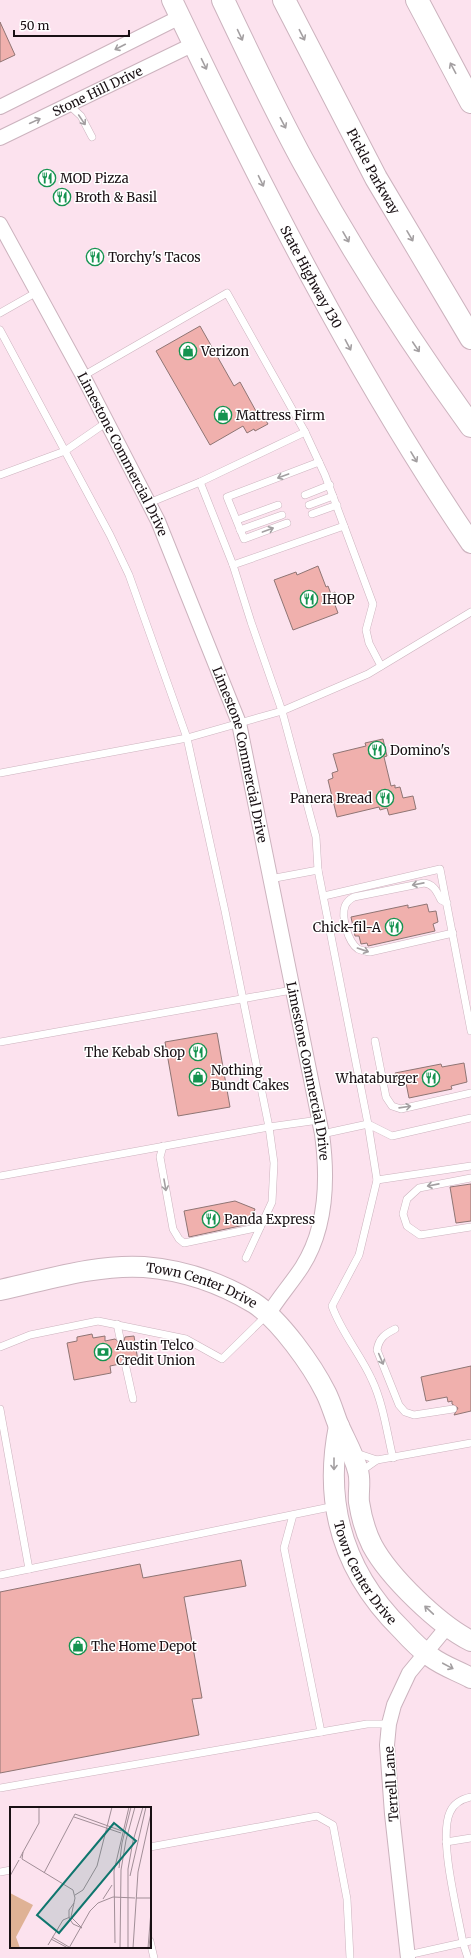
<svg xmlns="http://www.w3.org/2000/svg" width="471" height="1958" viewBox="0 0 471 1958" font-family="Merriweather,serif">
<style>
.building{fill:#f0b0ad;stroke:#8f7574}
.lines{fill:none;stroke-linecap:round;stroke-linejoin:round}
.lane-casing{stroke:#ccb3be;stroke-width:8}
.street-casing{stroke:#ccb3be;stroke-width:16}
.secondary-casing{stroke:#ccb3be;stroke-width:22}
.highway-casing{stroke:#ccb3be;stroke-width:24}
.lane{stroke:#fff;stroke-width:7}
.street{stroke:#fff;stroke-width:14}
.secondary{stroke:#fff;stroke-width:20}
.highway{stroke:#fff;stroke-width:22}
.oneway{stroke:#a39fa1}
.labels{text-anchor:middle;stroke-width:3;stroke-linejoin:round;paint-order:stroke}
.street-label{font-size:13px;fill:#191014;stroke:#fff}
.poi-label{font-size:13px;fill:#191014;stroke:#fff;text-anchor:start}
.inset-road{fill:none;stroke:#a18e97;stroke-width:1}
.view{fill:#0f766e;fill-opacity:0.15;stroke:#0f766e;stroke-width:2}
.inset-edge{fill:none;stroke:#191014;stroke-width:2}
</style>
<rect width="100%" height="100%" fill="#fce2ee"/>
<!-- building -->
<g class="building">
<polygon points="0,22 15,55 0,62"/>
<polygon points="200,326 234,386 240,382 257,413 260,411 268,424 255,431 254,429 247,433 243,426 210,445 156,351"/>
<polygon points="318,566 326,587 328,586 331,594 335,592 339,603 335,605 338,613 293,630 274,580 296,572 297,575"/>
<polygon points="383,739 387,756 384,757 391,786 395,785 395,788 400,787 403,798 413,796 416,809 389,815 387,808 380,810 379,807 337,817 328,780 333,778 332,773 338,771 333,754 366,746 365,743"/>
<polygon points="427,904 429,912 436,911 438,922 433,924 435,931 368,946 367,943 361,944 359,936 355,936 351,917 408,905 408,908"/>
<polygon points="217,1033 230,1107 178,1116 165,1042"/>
<polygon points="464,1063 467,1082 451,1086 452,1089 409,1098 406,1083 397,1084 395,1073 441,1064 442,1067"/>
<polygon points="471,1184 471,1221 456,1223 450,1187"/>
<polygon points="235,1201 255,1209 249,1224 189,1237 184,1211"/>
<polygon points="92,1334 93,1338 105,1336 105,1341 115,1339 121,1343 124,1341 125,1337 134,1336 138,1361 130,1362 127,1358 124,1358 120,1364 110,1366 111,1373 74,1380 67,1343 77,1341 77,1337"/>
<polygon points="471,1366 471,1411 454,1415 458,1408 452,1404 452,1401 448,1402 447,1397 426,1401 421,1377"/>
<polygon points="241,1560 246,1586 184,1597 202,1698 192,1699 199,1735 0,1773 0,1592 140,1564 143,1578"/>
</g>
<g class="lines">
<defs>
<g id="lane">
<polyline points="69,105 81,116 92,137"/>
<polyline points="0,313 37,292"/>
<polyline points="0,330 110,535 129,575 187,738 225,911 269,1127 274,1163 272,1202 246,1258"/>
<polyline points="83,376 227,293 305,432 200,482 149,503"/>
<polyline points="305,432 325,475 344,526"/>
<polyline points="0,475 65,451 107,422"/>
<polyline points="200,482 233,565"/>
<polyline points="305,495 330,485"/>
<polyline points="309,505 333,496"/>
<polyline points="312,514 337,505"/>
<polyline points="237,520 278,505"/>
<polyline points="287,523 244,539 227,497 319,462"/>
<polyline points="240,530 282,515"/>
<polyline points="0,773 187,738 282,711 368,674 471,612"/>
<polyline points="318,870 316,837 282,711 251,622 233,565 344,526 373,604 366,630 369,643 381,666"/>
<polyline points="270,879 318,870 368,1124 322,1134"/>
<polyline points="324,896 440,869 471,1031"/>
<path d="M447,903L441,900C437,892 434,884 424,883L354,897C350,899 347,901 345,906C341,917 348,942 358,949C361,951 366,951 370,952L453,933"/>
<polyline points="375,1041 386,1097 392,1106 401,1109 471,1093"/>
<polyline points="0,1042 292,990"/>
<polyline points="163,1146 160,1157 173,1229 179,1239 184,1243 260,1227"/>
<polyline points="0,1176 269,1127 319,1120"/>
<polyline points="471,1178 419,1188 407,1199 403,1214 407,1226 420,1235 471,1227"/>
<polyline points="377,1180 471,1166"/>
<polyline points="117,1324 120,1338"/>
<path d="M395,1329C385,1334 379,1338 377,1350L399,1405L405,1412L414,1415L453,1409"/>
<polyline points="0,1347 30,1335 98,1321 186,1339 222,1359 267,1315"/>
<polyline points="125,1363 133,1399"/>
<polyline points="0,1409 29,1569 335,1506"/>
<polyline points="356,1453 377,1460 471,1443"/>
<path d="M393,1458C387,1433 383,1403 372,1380C361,1355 341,1332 332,1306L359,1255L377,1180L368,1124L392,1136L471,1118"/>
<polyline points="360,1472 377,1460"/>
<polyline points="293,1515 284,1548 321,1732"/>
<polyline points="0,1575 29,1569"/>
<polyline points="0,1788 321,1732 367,1724 389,1724"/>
<polyline points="446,1842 471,1838"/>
<polyline points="150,1847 317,1816 333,1825 347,1899 350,1958"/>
<polyline points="0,1872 11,1870"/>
<polyline points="150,1941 154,1958"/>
<polyline points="408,1955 471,1941"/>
<path d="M468,1958L463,1943C458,1913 438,1838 450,1812C454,1803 462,1799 471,1797"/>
</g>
<g id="street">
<polyline points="0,107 180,17"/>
<path id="s1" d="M0,138L194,44"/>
<path id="s2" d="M0,224L83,376L158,521L239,723L322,1134C328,1178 327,1228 302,1267C291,1284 278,1298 268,1315"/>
<polyline points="408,1958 392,1814 387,1745 389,1724 394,1705 409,1673 447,1627"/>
</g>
<g id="secondary">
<path id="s3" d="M172,0C261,187 355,372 471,543"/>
<path id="s4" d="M0,1290C47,1280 96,1264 144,1267C182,1270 221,1283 254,1303C280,1320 312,1365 326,1393C331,1403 334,1414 338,1424C345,1440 354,1455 358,1471C361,1481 358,1492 359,1502C361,1515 366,1533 372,1545C389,1577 439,1625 471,1641"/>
<path id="s5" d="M339,1426C323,1505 344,1573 402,1630C411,1640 420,1649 431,1657C443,1666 458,1671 471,1678"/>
</g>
<g id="highway">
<path d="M223,0C249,55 275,110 304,163C354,254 410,342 471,426"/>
<path id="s6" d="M284,0L376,178L471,338"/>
<polyline points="417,0 471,102"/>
</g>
</defs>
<!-- lane casing -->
<use href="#lane" class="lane-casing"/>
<!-- street casing -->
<use href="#street" class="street-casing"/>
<!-- secondary casing -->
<use href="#secondary" class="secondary-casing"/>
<!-- highway casing -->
<use href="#highway" class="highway-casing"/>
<!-- lane -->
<use href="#lane" class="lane"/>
<!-- street -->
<use href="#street" class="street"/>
<!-- secondary -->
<use href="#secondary" class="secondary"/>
<!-- highway -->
<use href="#highway" class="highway"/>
</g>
<!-- one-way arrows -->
<defs><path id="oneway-shaft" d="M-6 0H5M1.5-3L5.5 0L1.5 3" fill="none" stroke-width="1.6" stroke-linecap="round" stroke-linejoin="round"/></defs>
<g class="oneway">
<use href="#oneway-shaft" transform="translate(240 35) rotate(65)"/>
<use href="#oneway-shaft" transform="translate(302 35) rotate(63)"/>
<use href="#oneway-shaft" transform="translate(120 47) rotate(153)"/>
<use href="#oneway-shaft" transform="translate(204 64) rotate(64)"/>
<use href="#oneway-shaft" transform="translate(453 68) rotate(-118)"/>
<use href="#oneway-shaft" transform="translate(82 120) rotate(56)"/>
<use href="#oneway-shaft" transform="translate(35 121) rotate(-25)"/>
<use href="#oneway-shaft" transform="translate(283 123) rotate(62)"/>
<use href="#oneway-shaft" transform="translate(261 181) rotate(64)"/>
<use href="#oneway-shaft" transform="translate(410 236) rotate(60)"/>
<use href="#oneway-shaft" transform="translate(346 237) rotate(60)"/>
<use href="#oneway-shaft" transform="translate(348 345) rotate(62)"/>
<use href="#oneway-shaft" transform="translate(416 347) rotate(56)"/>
<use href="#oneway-shaft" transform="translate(414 457) rotate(59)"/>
<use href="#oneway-shaft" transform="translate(283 476) rotate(160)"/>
<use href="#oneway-shaft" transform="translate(268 530) rotate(-20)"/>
<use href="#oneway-shaft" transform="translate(418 884) rotate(169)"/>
<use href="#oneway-shaft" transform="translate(363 950) rotate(19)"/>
<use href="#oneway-shaft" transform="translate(405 1107) rotate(-8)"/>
<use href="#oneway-shaft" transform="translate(165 1185) rotate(80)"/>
<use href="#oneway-shaft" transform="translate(433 1185) rotate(169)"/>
<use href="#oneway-shaft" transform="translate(381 1359) rotate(67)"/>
<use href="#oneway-shaft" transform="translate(334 1464) rotate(90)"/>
<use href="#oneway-shaft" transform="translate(429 1610) rotate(-137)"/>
<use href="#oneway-shaft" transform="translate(448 1666) rotate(28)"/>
</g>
<!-- icons -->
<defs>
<symbol id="restaurant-ring" viewBox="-11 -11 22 22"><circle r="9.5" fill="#fff" stroke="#159350" stroke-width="1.5"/><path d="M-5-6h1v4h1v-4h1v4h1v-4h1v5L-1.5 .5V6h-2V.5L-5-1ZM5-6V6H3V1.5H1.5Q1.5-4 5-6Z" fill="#159350"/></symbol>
<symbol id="shop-ring" viewBox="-11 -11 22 22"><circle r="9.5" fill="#fff" stroke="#159350" stroke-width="1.5"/><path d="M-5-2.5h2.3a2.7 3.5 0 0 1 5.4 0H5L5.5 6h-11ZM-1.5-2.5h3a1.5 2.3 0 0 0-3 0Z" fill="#159350"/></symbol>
<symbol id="bank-ring" viewBox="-11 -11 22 22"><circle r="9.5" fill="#fff" stroke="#159350" stroke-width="1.5"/><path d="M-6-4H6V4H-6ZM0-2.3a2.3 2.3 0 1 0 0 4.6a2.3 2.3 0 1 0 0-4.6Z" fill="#159350"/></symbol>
</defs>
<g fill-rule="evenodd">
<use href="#restaurant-ring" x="37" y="168" width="20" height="20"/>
<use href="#restaurant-ring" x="52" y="187" width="20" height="20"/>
<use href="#restaurant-ring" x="85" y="247" width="20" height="20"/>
<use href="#shop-ring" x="178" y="341" width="20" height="20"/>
<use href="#shop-ring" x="213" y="405" width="20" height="20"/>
<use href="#restaurant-ring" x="299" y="589" width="20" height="20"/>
<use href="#restaurant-ring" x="367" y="740" width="20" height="20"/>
<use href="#restaurant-ring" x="375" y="788" width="20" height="20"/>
<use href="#restaurant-ring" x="384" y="917" width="20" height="20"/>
<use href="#restaurant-ring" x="188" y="1042" width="20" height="20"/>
<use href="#shop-ring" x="188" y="1067" width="20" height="20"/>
<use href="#restaurant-ring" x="421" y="1068" width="20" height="20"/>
<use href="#restaurant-ring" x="201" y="1209" width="20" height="20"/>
<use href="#bank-ring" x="93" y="1342" width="20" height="20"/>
<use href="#shop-ring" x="68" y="1636" width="20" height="20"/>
</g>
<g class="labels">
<!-- street labels -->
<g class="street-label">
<text dy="5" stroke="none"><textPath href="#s1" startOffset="108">Stone Hill Drive</textPath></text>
<text dy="5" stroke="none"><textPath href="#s6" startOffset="193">Pickle Parkway</textPath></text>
<text dy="5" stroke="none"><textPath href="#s3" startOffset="310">State Highway 130</textPath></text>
<text dy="5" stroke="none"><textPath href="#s2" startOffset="261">Limestone Commercial Drive</textPath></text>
<text dy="5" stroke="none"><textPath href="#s2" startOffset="585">Limestone Commercial Drive</textPath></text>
<text dy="5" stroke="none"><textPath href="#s2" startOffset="909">Limestone Commercial Drive</textPath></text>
<text dy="5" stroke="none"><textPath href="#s4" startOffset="207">Town Center Drive</textPath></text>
<text dy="5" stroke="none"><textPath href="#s5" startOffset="154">Town Center Drive</textPath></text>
<text transform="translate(391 1784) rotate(-94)" y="5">Terrell Lane</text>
</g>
<!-- poi labels -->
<g class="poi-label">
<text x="60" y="183">MOD Pizza</text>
<text x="75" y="202">Broth &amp; Basil</text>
<text x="108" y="262">Torchy's Tacos</text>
<text x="201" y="356">Verizon</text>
<text x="236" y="420">Mattress Firm</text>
<text x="322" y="604">IHOP</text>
<text x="390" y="755">Domino's</text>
<text x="372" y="803" text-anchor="end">Panera Bread</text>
<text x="381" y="932" text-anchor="end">Chick-fil-A</text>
<text x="185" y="1057" text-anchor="end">The Kebab Shop</text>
<text x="211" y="1075">Nothing<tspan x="211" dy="15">Bundt Cakes</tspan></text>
<text x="418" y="1083" text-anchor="end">Whataburger</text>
<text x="224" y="1224">Panda Express</text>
<text x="116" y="1350">Austin Telco<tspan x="116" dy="15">Credit Union</tspan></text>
<text x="91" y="1651">The Home Depot</text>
</g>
</g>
<!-- overview -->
<g transform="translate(10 1807)">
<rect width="141" height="141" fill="#fce2ee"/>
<path d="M0,86L23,98L6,130L10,141H0Z" fill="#dfb295"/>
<path class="inset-road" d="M64,10L111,26M13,45L29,16V0M10,51L13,45L12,52M12,52L63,83L65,91L61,110L72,121L63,117L59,111V103L64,96M109,61L112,36L121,0M34,66L65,7L112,24M0,69L9,53M120,69L136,0M65,88L73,83L87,59L102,0M126,91H141M93,92L102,78M42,130L59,140M41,132L58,141M105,136L104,64L119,0M38,138L53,113L60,110M59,141L80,104L88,96L103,90L125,91M110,141L111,63L116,33L125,0M118,141V62L123,34L133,0M123,141L128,65L141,6M138,141L141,104M139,141L141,119"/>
<path class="view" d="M104,16L126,34L49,126L27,108Z"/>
<rect width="141" height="141" class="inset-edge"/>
</g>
<!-- scale -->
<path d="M14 30v6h115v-6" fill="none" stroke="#191014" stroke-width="2"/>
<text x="20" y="30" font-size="12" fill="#191014" stroke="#ffffff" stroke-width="3" paint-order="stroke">50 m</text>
</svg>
